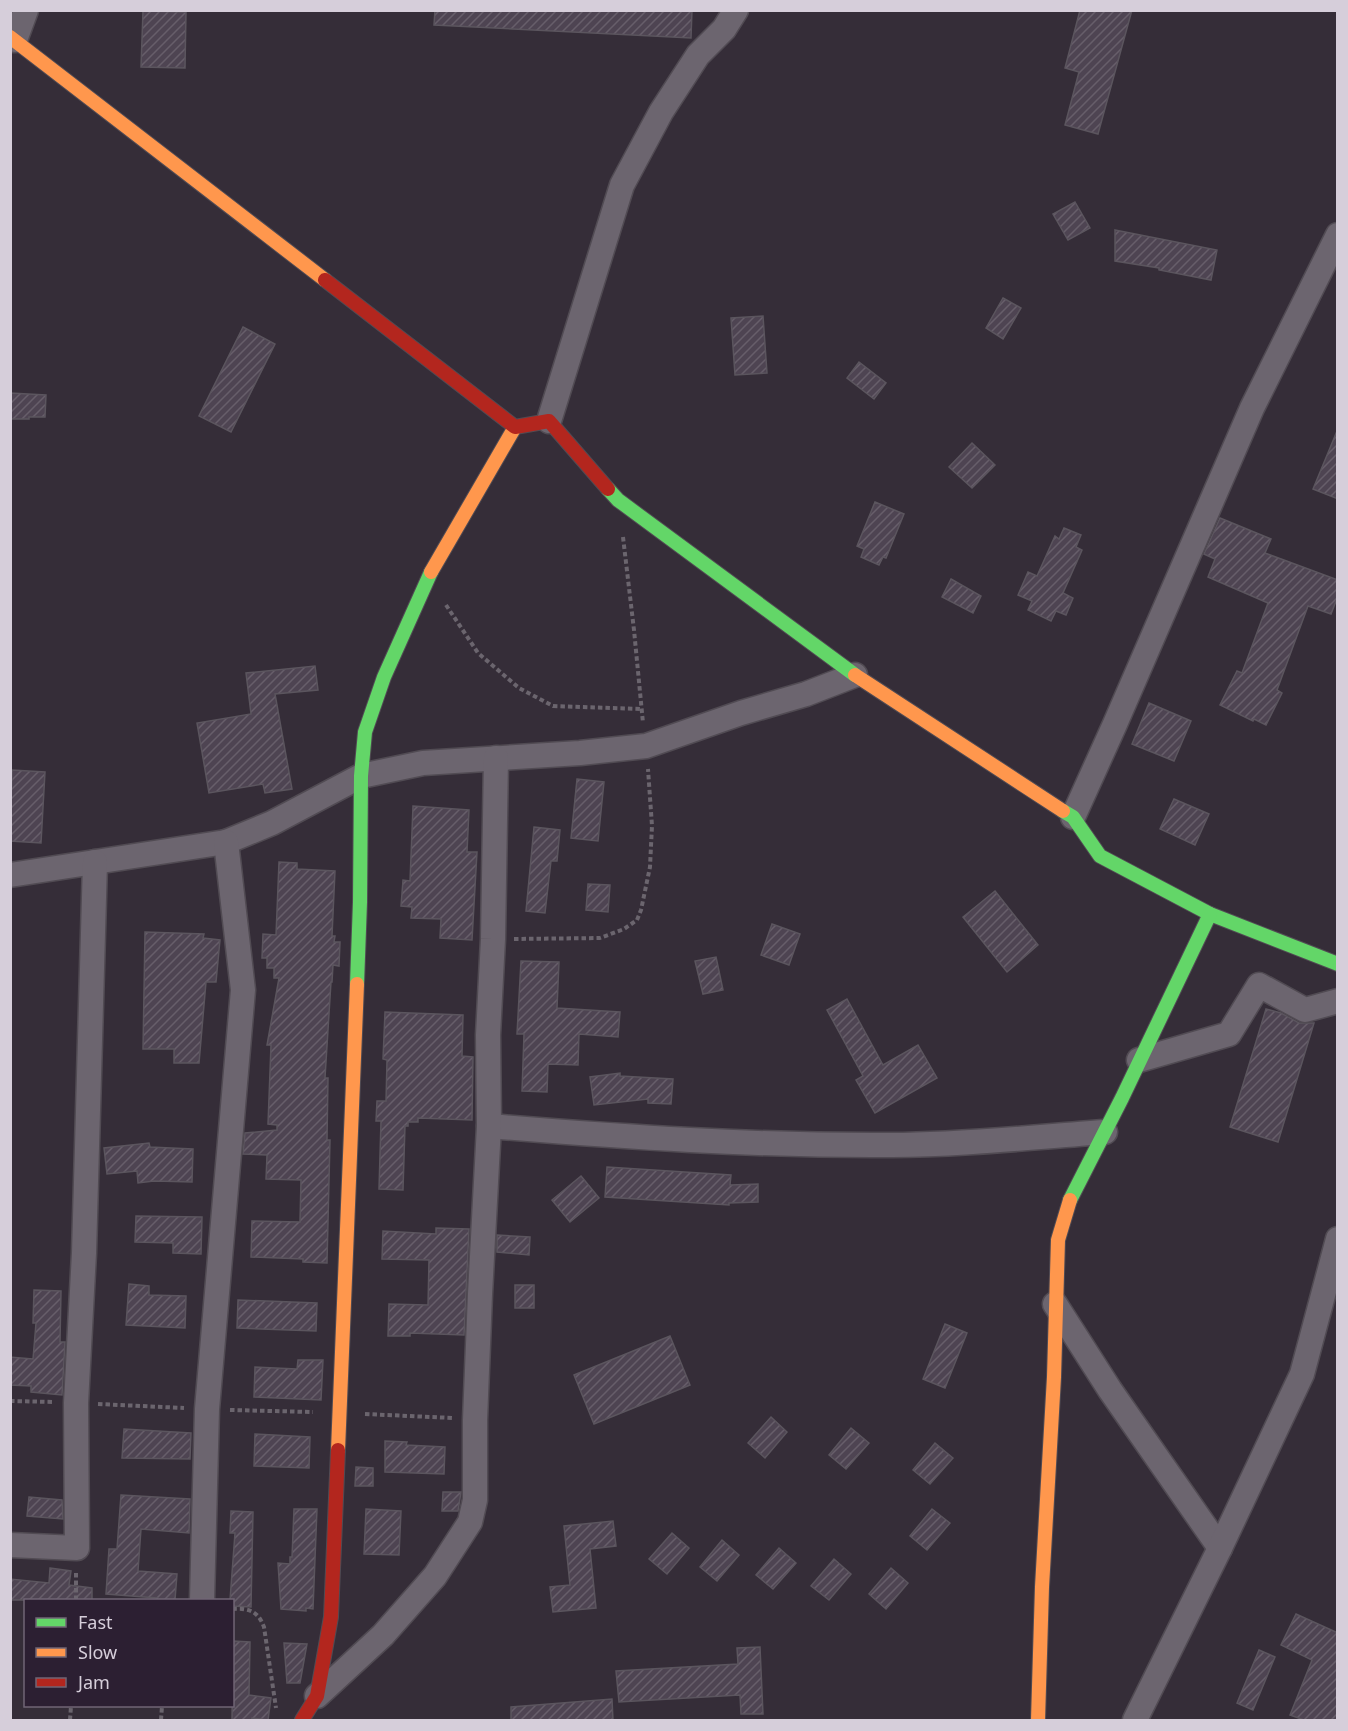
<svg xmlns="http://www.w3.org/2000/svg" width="1348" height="1731" viewBox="0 0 1348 1731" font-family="'Noto Sans',sans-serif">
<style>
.building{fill:url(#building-hatch);stroke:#5b555e;stroke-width:1.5}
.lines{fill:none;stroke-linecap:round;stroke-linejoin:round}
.street-casing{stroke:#514b53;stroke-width:27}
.fast-casing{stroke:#514b53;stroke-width:16}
.slow-casing{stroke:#514b53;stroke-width:16}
.jam-casing{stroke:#514b53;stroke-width:16}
.path{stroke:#6b656e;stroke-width:4;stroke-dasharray:4.5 3;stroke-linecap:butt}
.street{stroke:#6c656f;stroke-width:24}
.fast{stroke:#63d668;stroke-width:14}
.slow{stroke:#ff974d;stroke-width:14}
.jam{stroke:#b3261e;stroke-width:14}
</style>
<defs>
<pattern id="building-hatch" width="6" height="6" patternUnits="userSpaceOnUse" patternTransform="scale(1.5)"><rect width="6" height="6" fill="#4e4452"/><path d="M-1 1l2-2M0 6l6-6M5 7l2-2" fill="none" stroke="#675e6a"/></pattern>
</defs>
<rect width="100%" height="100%" fill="#352d38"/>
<!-- building -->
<g class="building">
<polygon points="435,10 692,10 691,38 434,25"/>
<polygon points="1080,10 1132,10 1098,134 1065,125 1079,72 1065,68"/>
<polygon points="143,11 186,12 185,68 141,67"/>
<polygon points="1075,202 1090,228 1068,240 1053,214"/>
<polygon points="1115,230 1217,250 1211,280 1159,270 1159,268 1115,261"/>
<polygon points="1003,298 1021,308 1003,339 986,328"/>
<polygon points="763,316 767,373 735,375 731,318"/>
<polygon points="243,327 275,344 231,432 199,416"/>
<polygon points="859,362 886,383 874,399 847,378"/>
<polygon points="10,393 46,395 45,417 29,417 29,419 10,419"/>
<polygon points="1337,431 1338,431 1338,499 1313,489"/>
<polygon points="972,443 995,465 972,488 949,467"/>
<polygon points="875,502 904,514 886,558 883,557 879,565 861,557 864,549 857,546"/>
<polygon points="1220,518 1271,539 1265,553 1338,580 1338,596 1331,614 1308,606 1277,690 1282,693 1266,725 1254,719 1253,721 1220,705 1237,671 1242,673 1268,603 1208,577 1215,559 1204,554"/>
<polygon points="1064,528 1081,535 1076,547 1082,550 1063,593 1073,598 1066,615 1056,611 1051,621 1028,610 1032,601 1018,595 1028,572 1037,576 1055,536 1059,539"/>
<polygon points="951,579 981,596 973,613 942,597"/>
<polygon points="315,666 318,690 275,694 292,789 265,793 263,784 209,793 197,723 251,714 246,673"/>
<polygon points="1149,703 1191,721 1174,761 1132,744"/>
<polygon points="12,770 45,772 41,843 10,841"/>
<polygon points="577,779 604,782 598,841 571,838"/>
<polygon points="1174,799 1209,814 1195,845 1160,829"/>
<polygon points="413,806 469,810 467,852 477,852 472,940 440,938 441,919 411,918 412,907 401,906 403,880 410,881"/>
<polygon points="534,827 560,830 557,861 551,861 545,913 526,911"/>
<polygon points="279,862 297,863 297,869 335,871 332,936 335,936 334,942 340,942 339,966 333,965 332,982 331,982 325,1078 328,1078 327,1140 330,1140 327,1263 303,1262 303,1259 251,1257 252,1221 300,1222 301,1180 266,1179 267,1155 243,1154 245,1133 277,1130 277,1125 268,1124 271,1045 267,1045 279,978 274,978 274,968 267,968 267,958 262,958 263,934 276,935"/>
<polygon points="588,884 610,885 608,912 586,910"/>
<polygon points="995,891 1038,945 1007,972 963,917"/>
<polygon points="772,924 800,934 789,965 761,955"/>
<polygon points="145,932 204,934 203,938 220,940 216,982 206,982 199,1063 174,1063 174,1049 143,1049"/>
<polygon points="716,957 723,990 703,994 695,961"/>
<polygon points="521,961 559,962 557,1008 620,1012 618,1037 579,1034 578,1065 548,1064 547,1092 522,1091 524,1034 517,1034"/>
<polygon points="847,999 883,1065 918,1045 937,1078 875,1113 856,1080 863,1076 827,1010"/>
<polygon points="1266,1009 1281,1013 1299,1023 1314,1023 1278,1142 1230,1127"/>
<polygon points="385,1012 463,1015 462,1056 473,1057 472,1120 418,1118 418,1122 408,1122 408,1126 405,1126 403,1190 379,1189 381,1121 376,1121 377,1101 386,1101 387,1060 383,1059"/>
<polygon points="620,1073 620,1076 673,1079 671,1104 648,1103 648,1099 594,1105 590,1077"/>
<polygon points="149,1143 150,1147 193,1149 192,1182 154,1181 138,1183 137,1171 107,1174 104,1148"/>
<polygon points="607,1167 731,1175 730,1185 758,1184 758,1202 729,1203 729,1205 605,1197"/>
<polygon points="581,1176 599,1198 570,1222 552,1200"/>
<polygon points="136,1216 202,1217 201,1254 173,1253 173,1243 135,1242"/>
<polygon points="436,1228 469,1229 464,1335 410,1333 410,1336 388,1336 389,1304 428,1305 429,1260 382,1259 383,1231 436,1234"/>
<polygon points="497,1235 530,1237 529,1255 497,1252"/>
<polygon points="129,1284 149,1286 149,1295 186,1296 185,1328 126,1325"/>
<rect x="515" y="1285" width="19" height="23"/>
<polygon points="34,1290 61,1291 60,1342 65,1342 62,1395 31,1392 31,1386 10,1385 10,1357 33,1359 36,1323 33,1323"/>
<polygon points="238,1300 317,1303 316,1331 237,1328"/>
<polygon points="945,1324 967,1333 945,1388 923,1379"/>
<polygon points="670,1336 690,1385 594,1424 574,1375"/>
<polygon points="298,1360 323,1360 321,1400 254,1397 255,1367 297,1369"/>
<polygon points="771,1417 787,1432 765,1458 748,1443"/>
<polygon points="851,1428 869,1443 846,1469 829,1455"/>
<polygon points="124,1429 191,1433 190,1459 122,1458"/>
<polygon points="255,1434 310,1437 309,1468 254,1466"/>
<polygon points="385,1441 407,1442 406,1445 445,1447 444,1474 385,1472"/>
<polygon points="935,1443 953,1458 930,1484 913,1470"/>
<polygon points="356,1467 373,1468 373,1486 355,1486"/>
<polygon points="443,1492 461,1492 458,1511 442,1511"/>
<polygon points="121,1495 190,1499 189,1533 141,1529 138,1571 177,1574 175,1600 157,1600 157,1598 106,1594 109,1549 117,1549"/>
<polygon points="29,1497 62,1500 63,1519 27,1516"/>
<polygon points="294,1509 317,1509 313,1609 306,1608 306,1611 281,1609 278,1563 290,1564 290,1557 292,1557"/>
<polygon points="366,1509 401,1511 399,1555 364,1554"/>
<polygon points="932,1509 950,1523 927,1550 910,1536"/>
<polygon points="231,1511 253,1512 251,1607 232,1606 232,1600 230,1600 235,1533 230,1533"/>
<polygon points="613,1521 616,1546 590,1549 596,1608 553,1612 550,1587 570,1585 564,1526"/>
<polygon points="672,1533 689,1548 667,1574 649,1559"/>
<polygon points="722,1540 739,1555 717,1581 700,1567"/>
<polygon points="779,1548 796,1563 773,1589 756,1575"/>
<polygon points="834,1559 851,1574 829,1600 811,1586"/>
<polygon points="50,1568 71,1571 69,1585 92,1588 92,1600 10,1600 10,1579 49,1583"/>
<polygon points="891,1568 908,1583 886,1609 869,1594"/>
<polygon points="1296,1614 1338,1633 1338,1720 1304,1720 1290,1715 1312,1660 1281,1645"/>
<polygon points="233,1641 250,1642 249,1695 271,1698 268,1720 252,1718 252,1720 232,1720"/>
<polygon points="284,1643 307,1644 300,1683 287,1683"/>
<polygon points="760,1647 763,1714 741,1714 740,1695 619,1702 616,1671 738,1664 737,1648"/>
<polygon points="1259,1650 1275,1657 1253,1710 1237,1703"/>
<polygon points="612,1699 613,1720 511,1720 511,1707"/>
</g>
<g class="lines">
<defs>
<g id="street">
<polyline points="15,40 26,10"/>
<polyline points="549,421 622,185 661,112 698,55 724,29 736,10"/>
<polyline points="1073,817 1115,724 1252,408 1338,235"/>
<polyline points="10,875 226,842 272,823 361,776 423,763 580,753 646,746 741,713 806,694 855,675"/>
<polyline points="1139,1060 1229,1034 1259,985 1305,1010 1338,1001"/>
<path d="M489,1126C623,1137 757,1146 892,1145C962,1145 1034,1137 1105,1132"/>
<polyline points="1055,1304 1110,1390 1220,1548"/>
<polyline points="10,1545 77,1548 76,1403 84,1253 95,862"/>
<polyline points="202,1600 207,1409 243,990 226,842"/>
<polyline points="317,1696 383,1635 435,1576 470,1522 475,1500 475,1420 480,1294 489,1126 488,1035 493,939 496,758"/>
<polyline points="1135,1720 1220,1548 1302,1374 1338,1239"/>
</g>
<g id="fast">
<polyline points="608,489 618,500 855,675"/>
<polyline points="1063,811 1073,817 1100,856 1210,914 1338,964"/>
<polyline points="357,984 360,902 361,776 365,732 384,677 431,572"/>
<polyline points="1070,1200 1122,1098 1210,914"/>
</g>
<g id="slow">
<polyline points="10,37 325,280"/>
<polyline points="431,572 515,427"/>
<polyline points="855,675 1063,811"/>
<polyline points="338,1450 357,984"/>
<polyline points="1038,1720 1042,1587 1054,1377 1058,1240 1070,1200"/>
</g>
<g id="jam">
<polyline points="325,280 515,427 549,421 608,489"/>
<polyline points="302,1720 317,1696 331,1617 338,1450"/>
</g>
</defs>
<!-- street casing -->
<use href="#street" class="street-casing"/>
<!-- fast casing -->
<use href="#fast" class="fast-casing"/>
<!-- slow casing -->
<use href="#slow" class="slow-casing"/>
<!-- jam casing -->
<use href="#jam" class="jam-casing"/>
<!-- path -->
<g class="path">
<polyline points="623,537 634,630 643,723"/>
<polyline points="446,605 478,653 519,688 553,706 641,709"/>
<polyline points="514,939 600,938 624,929 637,920 641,910 650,867 651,846 652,826 648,769"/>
<polyline points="10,1401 55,1402"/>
<polyline points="98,1404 184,1408"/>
<polyline points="230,1410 313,1412"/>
<polyline points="365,1414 453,1418"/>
<polyline points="76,1600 76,1571"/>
<path d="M232,1609C249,1608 258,1611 264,1627L276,1708"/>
<polyline points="70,1720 71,1706"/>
<polyline points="161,1720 162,1706"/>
</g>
<!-- street -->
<use href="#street" class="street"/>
<!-- fast -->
<use href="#fast" class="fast"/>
<!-- slow -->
<use href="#slow" class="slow"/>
<!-- jam -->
<use href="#jam" class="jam"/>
</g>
<!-- border -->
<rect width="1348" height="1731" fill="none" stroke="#d6ceda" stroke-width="24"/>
<!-- legend -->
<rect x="24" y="1599" width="210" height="108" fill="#2c1f32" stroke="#706575" stroke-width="1.5"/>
<rect x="36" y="1618" width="30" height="9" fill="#63d668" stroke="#706575" stroke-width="1.5"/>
<text x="78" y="1629" font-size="18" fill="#d6ceda">Fast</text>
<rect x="36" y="1648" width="30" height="9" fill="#ff974d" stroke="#706575" stroke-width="1.5"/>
<text x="78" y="1659" font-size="18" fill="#d6ceda">Slow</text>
<rect x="36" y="1678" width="30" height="9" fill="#b3261e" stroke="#706575" stroke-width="1.5"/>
<text x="78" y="1689" font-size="18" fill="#d6ceda">Jam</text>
</svg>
